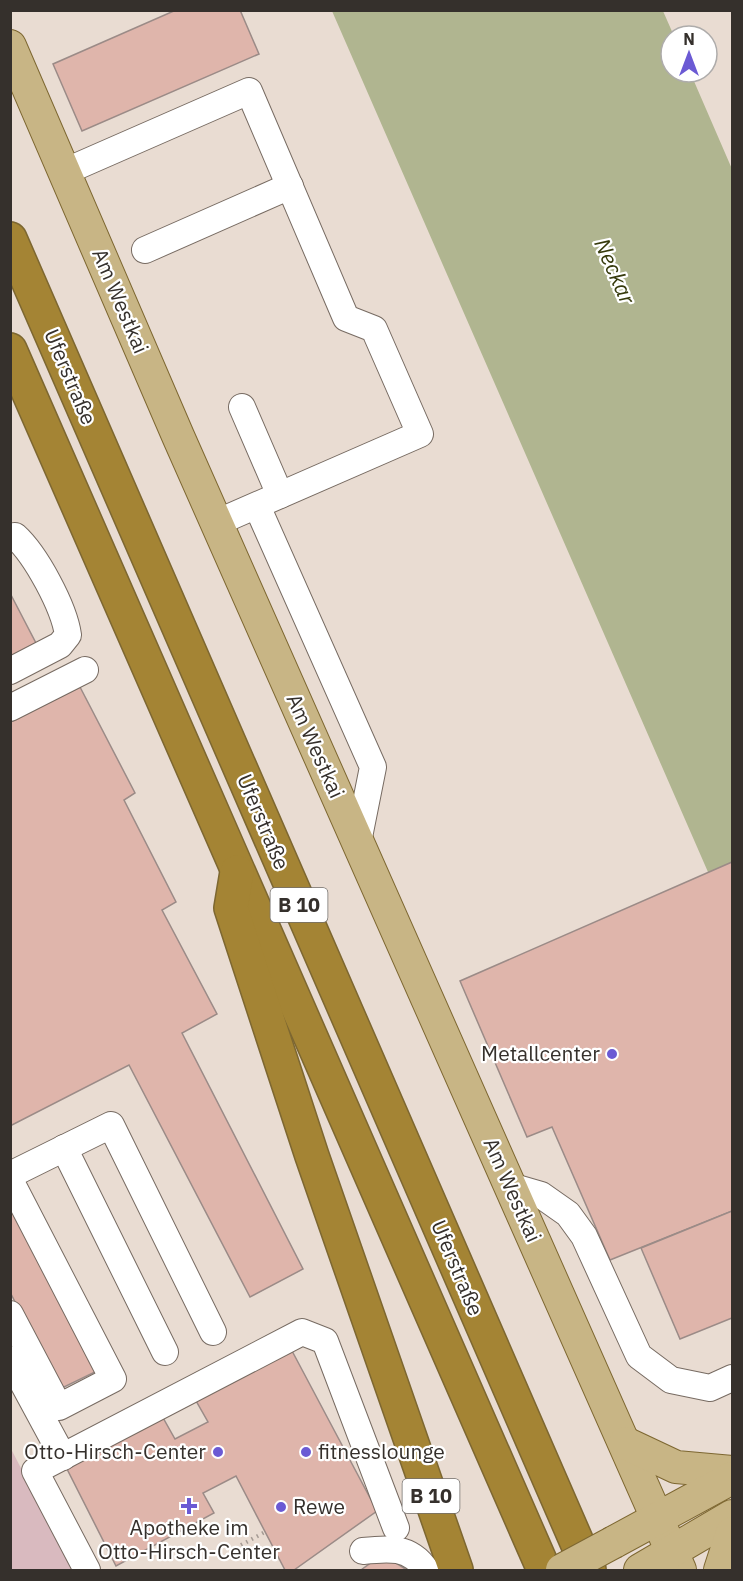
<svg xmlns="http://www.w3.org/2000/svg" width="743" height="1581" viewBox="0 0 743 1581" font-family="'IBM Plex Sans',sans-serif">
<style>
.green{fill:#d9babf}
.water{fill:#b0b590}
.building{fill:#dfb5ab;stroke:#9b8b87;stroke-width:1.5}
.lines{fill:none;stroke-linecap:round;stroke-linejoin:round}
.minor-casing{stroke:#776b62;stroke-width:28}
.major-casing{stroke:#7d6731;stroke-width:34}
.highway-casing{stroke:#7d6731;stroke-width:36}
.path{stroke:#a59b94;stroke-width:4;stroke-dasharray:1.5 4.5;stroke-linecap:butt}
.minor{stroke:#fff;stroke-width:26}
.major{stroke:#c8b585;stroke-width:32}
.highway{stroke:#a48434;stroke-width:33}
.major-bridge-casing{stroke:#7d6731;stroke-width:34;stroke-linecap:butt}
.major-bridge{stroke:#c8b585;stroke-width:32}
.poi-dot{fill:#6b5ad4;stroke:#fff;stroke-width:2}
.labels{text-anchor:middle;stroke-width:4.5;stroke-linejoin:round;paint-order:stroke}
.shield{fill:#fff;stroke:#726e6b;stroke-width:1.5}
.shield-label{font-size:20px;font-weight:bold;fill:#35302c}
.street-label{font-size:21px;fill:#35302c;stroke:#fff}
.poi-label{font-size:21px;fill:#35302c;stroke:#fff;text-anchor:end}
.water-label{font-size:22px;font-style:italic;fill:#363a0c;stroke:#fff}
</style>
<rect width="100%" height="100%" fill="#e9dcd2"/>
<!-- green -->
<polygon class="green" points="10,1447 69,1560 75,1570 11,1570"/>
<!-- water -->
<polygon class="water" points="332,11 663,11 674,36 671,36 671,72 690,72 732,169 732,927"/>
<!-- building -->
<g class="building">
<polygon points="176,10 240,10 259,54 82,131 53,64"/>
<polygon points="10,593 38,647 10,661"/>
<polygon points="80,687 135,793 124,800 176,902 162,910 217,1014 182,1033 303,1269 250,1297 129,1065 10,1126 10,722"/>
<polygon points="732,862 732,1211 610,1260 552,1127 527,1137 460,981"/>
<polygon points="732,1211 732,1318 680,1339 641,1248"/>
<polygon points="14,1213 95,1372 60,1389 10,1292 10,1214"/>
<polygon points="291,1349 377,1511 294,1570 285,1570 236,1476 203,1493 214,1513 116,1566 65,1465 162,1416 175,1439 208,1422 195,1399"/>
<polygon points="393,1561 407,1570 361,1570 372,1562"/>
</g>
<g class="lines">
<defs>
<g id="minor">
<polyline points="64,172 249,91 346,318 374,329 420,434 216,523"/>
<polyline points="145,250 290,186"/>
<polyline points="242,407 280,495"/>
<polyline points="257,506 373,767 358,842"/>
<path d="M10,671L60,645L68,635C64,607 36,555 15,536"/>
<polyline points="10,708 85,670"/>
<polyline points="64,1148 165,1352"/>
<polyline points="10,1175 111,1125 213,1332"/>
<polyline points="10,1180 113,1379 59,1407 10,1314"/>
<polyline points="510,1186 541,1195 568,1214 584,1236 639,1356 671,1380 710,1388 732,1378"/>
<polyline points="10,1359 63,1457"/>
<path d="M363,1551C389,1548 410,1546 426,1570"/>
<polyline points="87,1570 35,1471 302,1332 325,1341 396,1528"/>
</g>
<g id="major">
<polyline points="10,46 178,436 680,1570"/>
<polyline points="625,1443 676,1467 732,1472"/>
<polyline points="614,1542 732,1478"/>
<polyline points="640,1570 732,1516"/>
<polyline points="720,1570 732,1533"/>
</g>
<g id="highway">
<polyline points="10,239 589,1570"/>
<polyline points="10,350 544,1570"/>
<polyline points="237,872 231,908 312,1156 456,1570"/>
</g>
</defs>
<!-- minor casing -->
<use href="#minor" class="minor-casing"/>
<!-- major casing -->
<use href="#major" class="major-casing"/>
<!-- highway casing -->
<use href="#highway" class="highway-casing"/>
<!-- path -->
<polyline class="path" points="241,1545 265,1532"/>
<!-- minor -->
<use href="#minor" class="minor"/>
<!-- major -->
<use href="#major" class="major"/>
<!-- highway -->
<use href="#highway" class="highway"/>
<defs>
<polyline id="major-bridge" points="562,1570 614,1542"/>
</defs>
<!-- major-bridge casing -->
<use href="#major-bridge" class="major-bridge-casing"/>
<!-- major-bridge -->
<use href="#major-bridge" class="major-bridge"/>
</g>
<!-- markers -->
<g class="poi-dot">
<circle cx="612" cy="1054" r="6"/>
<circle cx="218" cy="1452" r="6"/>
<circle cx="306" cy="1452" r="6"/>
<path d="M186 1497h6v6h6v6h-6v6h-6v-6h-6v-6h6z"/>
<circle cx="281" cy="1507" r="6"/>
</g>
<g class="labels">
<!-- shield labels -->
<g class="shield">
<rect x="270.5" y="888" width="57" height="34" rx="4.5"/>
<rect x="402.5" y="1479" width="57" height="34" rx="4.5"/>
</g>
<g class="shield-label">
<text x="299" y="912">B 10</text>
<text x="431" y="1503">B 10</text>
</g>
<!-- street labels -->
<g class="street-label">
<text transform="translate(120 301) rotate(67)" y="7">Am Westkai</text>
<text transform="translate(70 377) rotate(67)" y="7">Uferstraße</text>
<text transform="translate(315 746) rotate(66)" y="7">Am Westkai</text>
<text transform="translate(263 822) rotate(67)" y="7">Uferstraße</text>
<text transform="translate(512 1190) rotate(66)" y="7">Am Westkai</text>
<text transform="translate(457 1268) rotate(67)" y="7">Uferstraße</text>
</g>
<!-- poi labels -->
<g class="poi-label">
<text x="600" y="1061">Metallcenter</text>
<text x="206" y="1459">Otto-Hirsch-Center</text>
<text x="318" y="1459" text-anchor="start">fitnesslounge</text>
<text x="293" y="1514" text-anchor="start">Rewe</text>
<text x="189" y="1535" text-anchor="middle">Apotheke im<tspan x="189" dy="24">Otto-Hirsch-Center</tspan></text>
</g>
<!-- water labels -->
<g class="water-label">
<text transform="translate(615 271) rotate(66)" y="8">Neckar</text>
</g>
</g>
<!-- border -->
<rect width="743" height="1581" fill="none" stroke="#35302c" stroke-width="24"/>
<!-- north arrow -->
<g transform="translate(689 54)"><circle r="28" fill="#ffffff" stroke="#aeacab" stroke-width="1.5"/>
<path d="M0-4.5L10 22L0 15L-10 22Z" fill="#6b5ad4"/>
<text y="-9" font-size="16" font-weight="bold" text-anchor="middle" fill="#35302c">N</text>
</g>
</svg>
